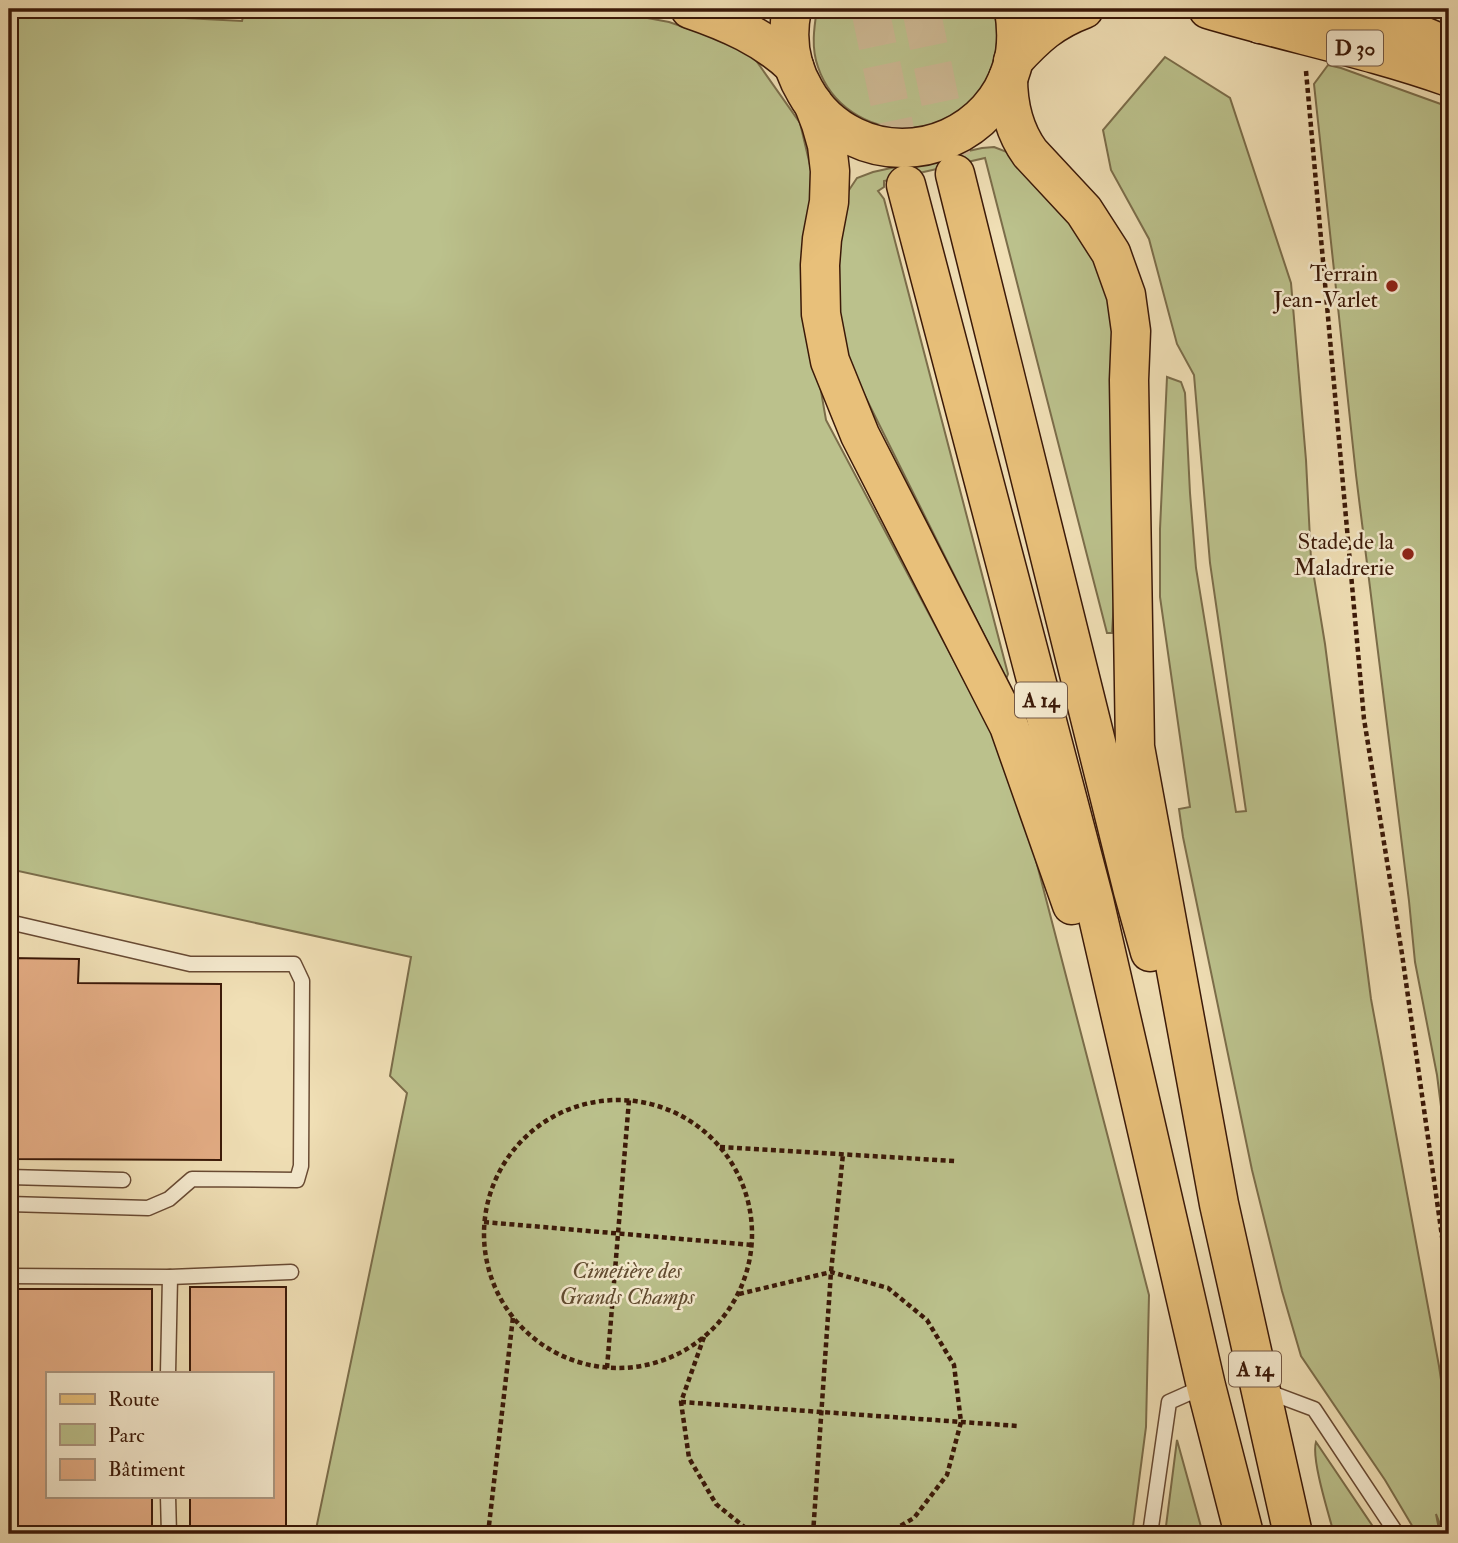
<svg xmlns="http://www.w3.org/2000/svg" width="1458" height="1543" viewBox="0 0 1458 1543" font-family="'IM FELL Double Pica',serif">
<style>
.green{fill:#bbc18c;stroke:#7b6d4a;stroke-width:2}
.building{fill:#e3ac84;stroke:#3b1908;stroke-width:2}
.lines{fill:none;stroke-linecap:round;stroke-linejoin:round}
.highway-tunnel{stroke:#ccb792;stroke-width:38;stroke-dasharray:38 19;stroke-linecap:butt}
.lane-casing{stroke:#684a33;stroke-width:17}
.secondary-casing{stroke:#3b1908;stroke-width:41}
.primary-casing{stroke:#3b1908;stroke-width:41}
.highway-casing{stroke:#3b1908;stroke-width:41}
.path{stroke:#3b1908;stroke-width:4.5;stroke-dasharray:5 3.5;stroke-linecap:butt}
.lane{stroke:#f5eacf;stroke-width:14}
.secondary{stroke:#f5eacf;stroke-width:38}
.primary{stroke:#e8c07a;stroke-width:38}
.highway{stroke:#e8c07a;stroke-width:38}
.poi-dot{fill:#8f2418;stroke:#f5eacf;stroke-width:2.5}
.labels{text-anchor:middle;stroke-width:5;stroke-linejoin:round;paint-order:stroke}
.shield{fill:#f5eacf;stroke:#735844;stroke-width:2}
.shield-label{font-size:21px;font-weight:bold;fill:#3b1908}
.poi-label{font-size:23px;fill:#3b1908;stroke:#f5eacf;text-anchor:end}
.park-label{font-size:23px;font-style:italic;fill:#614b30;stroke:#f5eacf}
</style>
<rect width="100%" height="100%" fill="#f0dfb5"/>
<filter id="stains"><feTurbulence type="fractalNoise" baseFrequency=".00286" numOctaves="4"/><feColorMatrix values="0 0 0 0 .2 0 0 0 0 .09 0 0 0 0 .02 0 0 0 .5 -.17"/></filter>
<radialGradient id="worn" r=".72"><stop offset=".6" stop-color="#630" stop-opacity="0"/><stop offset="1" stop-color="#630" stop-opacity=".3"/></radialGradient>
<!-- green -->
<g class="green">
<polygon points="9,9 242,21 245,9 599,9 669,22 748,49 800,123 814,182 810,328 826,420 1013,772 1149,1295 1146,1427 1132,1534 315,1534 407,1093 390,1076 411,957 9,869"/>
<path d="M817,9H993C1000,30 998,50 991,71C961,150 845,146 818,67C811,48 814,28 817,9Z"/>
<polygon points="1165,57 1230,98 1291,283 1306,460 1311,559 1325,644 1371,999 1439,1366 1449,1434 1449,1534 1444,1534 1436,1514 1440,1534 1417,1534 1385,1480 1301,1356 1282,1291 1252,1170 1183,837 1179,809 1190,807 1160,597 1160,529 1167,377 1181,382 1185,393 1190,493 1196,568 1236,812 1246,811 1210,563 1194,375 1177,344 1149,239 1111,170 1103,130"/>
<polygon points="1328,65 1341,68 1449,107 1449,1169 1437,1075 1415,962 1409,901 1356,475 1314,84"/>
<polygon points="994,147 1007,152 1088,244 1111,306 1115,342 1114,601 1112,633 1107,633 985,158 884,181 884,187 878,191 884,199 1008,674 1006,679 846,358 835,299 845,196 857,178 873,172 982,148"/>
<polygon points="1177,1440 1203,1534 1165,1534"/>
<path d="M1316,1442L1378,1534H1334C1329,1515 1311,1459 1316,1442Z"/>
</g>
<!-- building -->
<g class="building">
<polygon points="9,262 17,265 11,281 9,280"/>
<polygon points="9,958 79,959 78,983 221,984 221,1160 9,1159"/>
<polygon points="190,1287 286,1287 286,1534 190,1534 190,1496 271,1496 271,1373 190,1373"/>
<polygon points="9,1289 152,1289 152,1373 47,1373 47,1496 152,1496 152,1534 9,1534"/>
</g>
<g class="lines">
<!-- highway-tunnel -->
<g class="highway-tunnel">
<polyline points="870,9 905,178"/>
<polyline points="921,9 954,168"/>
</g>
<defs>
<g id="lane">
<polyline points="9,922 190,964 294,964 302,981 301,1166 297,1180 192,1179 169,1199 148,1208 9,1204"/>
<polyline points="9,1177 123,1180"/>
<polyline points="9,1276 170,1277 291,1272"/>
<polyline points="168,1373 170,1277"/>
<polyline points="1266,1391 1314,1409 1397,1534"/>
<polyline points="168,1496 169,1534"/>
<polyline points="1150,1534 1169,1402 1205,1386"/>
</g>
<path id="secondary" d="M1260,24C1279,23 1295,21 1311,9"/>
<g id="primary">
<path d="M690,9C728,22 765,38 794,66"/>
<path d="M792,9C786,37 790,66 805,91C816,111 833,127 854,137C916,167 993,133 1012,67C1018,47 1017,28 1014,9"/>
<path d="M1208,9C1288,33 1370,49 1449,77"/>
<polyline points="1334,9 1411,31 1449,47"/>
<path d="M1013,61C1036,36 1052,21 1084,9"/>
</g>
<g id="highway">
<path d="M1008,78C1008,105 1014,131 1030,153L1084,211L1111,253L1126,295L1131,331L1129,380L1135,747L1219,1204L1293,1534"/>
<polyline points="813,103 821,124 827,145 830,171 829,202 822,239 820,265 821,314 830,361 860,435 1009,726 1072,905"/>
<polyline points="955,174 1133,891 1150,952"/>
<polyline points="906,185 1094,900 1206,1386 1244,1534"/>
</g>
</defs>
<!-- lane casing -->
<use href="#lane" class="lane-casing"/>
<!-- secondary casing -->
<use href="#secondary" class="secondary-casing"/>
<!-- primary casing -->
<use href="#primary" class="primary-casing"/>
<!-- highway casing -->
<use href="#highway" class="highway-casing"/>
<!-- path -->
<g class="path">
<polyline points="1306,71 1364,719 1402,954 1449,1286"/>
<circle cx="618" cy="1234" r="134"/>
<polyline points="720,1147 955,1161"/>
<polyline points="484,1222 752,1245"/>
<polyline points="739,1294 831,1272 888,1288 927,1320 954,1365 961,1422 947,1475 914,1518 886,1534"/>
<polyline points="704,1337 681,1402 689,1458 716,1504 753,1534"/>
<polyline points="607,1368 629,1100"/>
<polyline points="681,1402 1018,1426"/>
<polyline points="488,1534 513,1317"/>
<polyline points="813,1534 831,1272 843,1154"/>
</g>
<!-- lane -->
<use href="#lane" class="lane"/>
<!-- secondary -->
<use href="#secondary" class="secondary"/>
<!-- primary -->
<use href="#primary" class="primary"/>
<!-- highway -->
<use href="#highway" class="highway"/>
</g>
<!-- markers -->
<g class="poi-dot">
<circle cx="1392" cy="286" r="7"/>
<circle cx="1408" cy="554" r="7"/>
</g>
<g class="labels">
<!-- shield labels -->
<g class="shield">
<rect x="1327" y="30.5" width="56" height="35" rx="5"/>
<rect x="1015" y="682.5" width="52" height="35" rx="5"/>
<rect x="1229" y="1351.5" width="52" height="35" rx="5"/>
</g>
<g class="shield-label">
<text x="1355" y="55">D 30</text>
<text x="1041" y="707">A 14</text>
<text x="1255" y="1376">A 14</text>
</g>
<!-- poi labels -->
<g class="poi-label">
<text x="1378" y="281">Terrain<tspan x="1378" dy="26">Jean-Varlet</tspan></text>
<text x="1394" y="549">Stade de la<tspan x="1394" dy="26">Maladrerie</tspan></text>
</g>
<!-- park labels -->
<g class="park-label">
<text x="627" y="1278">Cimetière des<tspan x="627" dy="26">Grands Champs</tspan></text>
</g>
</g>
<!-- margin -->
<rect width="1458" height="1543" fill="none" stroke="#f0dfb5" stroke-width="35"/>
<rect x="10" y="10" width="1437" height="1522" fill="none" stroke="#3b1908" stroke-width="3.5"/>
<rect x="18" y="18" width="1423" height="1508" fill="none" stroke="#3b1908" stroke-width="2"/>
<!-- legend -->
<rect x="46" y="1372" width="228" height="126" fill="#f5eacf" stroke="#ab967f" stroke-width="2"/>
<rect x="60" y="1394" width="35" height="10" fill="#e8c07a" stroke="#ab967f" stroke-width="2"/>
<text x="108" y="1406" font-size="21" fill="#3b1908">Route</text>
<rect x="60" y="1424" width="35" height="21" fill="#bbc18c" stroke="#ab967f" stroke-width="2"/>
<text x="108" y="1442" font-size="21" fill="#3b1908">Parc</text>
<rect x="60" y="1459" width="35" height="21" fill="#e3ac84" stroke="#ab967f" stroke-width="2"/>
<text x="108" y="1476" font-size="21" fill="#3b1908">Bâtiment</text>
<rect width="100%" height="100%" filter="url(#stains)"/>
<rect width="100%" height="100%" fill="url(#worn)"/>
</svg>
